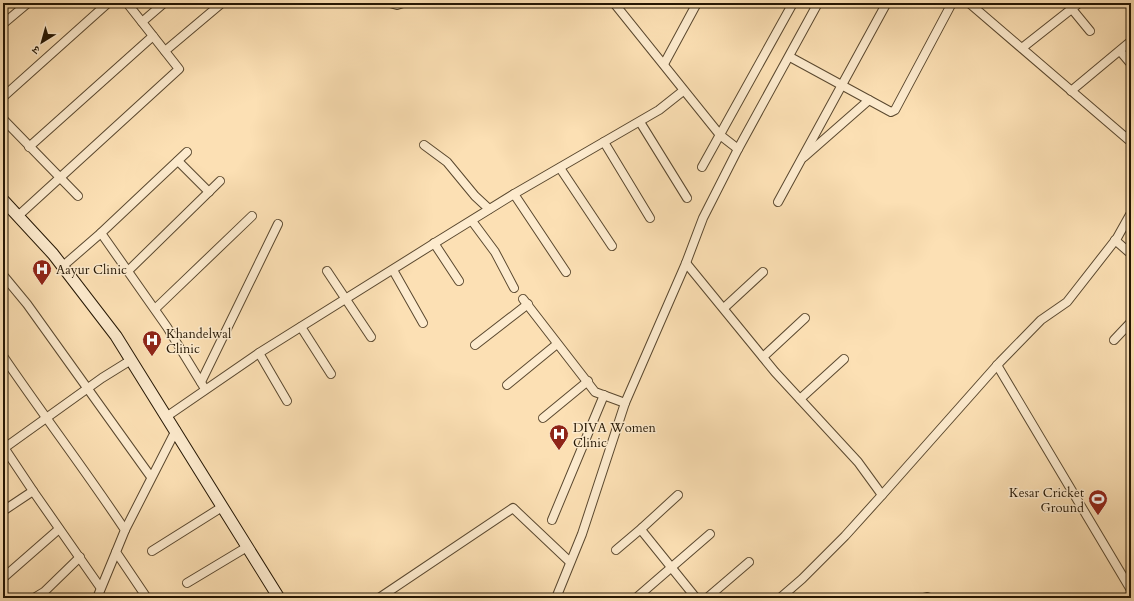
<svg xmlns="http://www.w3.org/2000/svg" width="1134" height="601" viewBox="0 0 1134 601" font-family="Cardo,'Noto Serif Devanagari',serif">
<style>
.lines{fill:none;stroke-linecap:round;stroke-linejoin:round}
.street-casing{stroke:#5a482f;stroke-width:10}
.secondary-casing{stroke:#241603;stroke-width:13}
.street{stroke:#fdebce;stroke-width:8}
.secondary{stroke:#fdebce;stroke-width:11}
.labels{text-anchor:middle;stroke-width:3;stroke-linejoin:round;paint-order:stroke}
.poi-label{font-size:13px;fill:#241603;stroke:#fdebce;text-anchor:start}
</style>
<rect width="100%" height="100%" fill="#fce0b4"/>
<filter id="stains"><feTurbulence type="fractalNoise" baseFrequency=".005" numOctaves="4"/><feColorMatrix values="0 0 0 0 .2 0 0 0 0 .09 0 0 0 0 .02 0 0 0 .5 -.17"/></filter>
<radialGradient id="worn" r=".72"><stop offset=".6" stop-color="#630" stop-opacity="0"/><stop offset="1" stop-color="#630" stop-opacity=".3"/></radialGradient>
<g class="lines">
<defs>
<g id="street">
<polyline points="390,3 397,5 403,3"/>
<polyline points="614,3 720,135 738,149"/>
<polyline points="969,3 1131,142"/>
<polyline points="1067,3 1090,31"/>
<polyline points="142,22 164,3"/>
<polyline points="3,24 28,3"/>
<polyline points="1022,48 1079,3"/>
<polyline points="165,51 222,3"/>
<polyline points="1120,51 1131,64"/>
<polyline points="790,57 891,112 895,110 952,3"/>
<polyline points="664,64 697,3"/>
<polyline points="1071,91 1131,41"/>
<polyline points="3,97 108,3"/>
<polyline points="3,119 78,196"/>
<polyline points="640,122 687,198"/>
<polyline points="604,142 650,218"/>
<polyline points="424,145 447,162 475,196 489,209"/>
<polyline points="29,147 153,36"/>
<polyline points="187,152 101,233 167,327 205,389"/>
<polyline points="804,157 869,100"/>
<polyline points="178,161 209,192"/>
<polyline points="702,167 793,3"/>
<polyline points="560,168 612,246"/>
<polyline points="514,194 566,272"/>
<polyline points="778,202 885,6"/>
<polyline points="18,216 179,69 127,3"/>
<polyline points="472,221 495,252 514,288"/>
<polyline points="1115,240 1131,254"/>
<polyline points="434,243 459,281"/>
<polyline points="686,263 775,372 858,462 882,495 845,536 802,579 780,598"/>
<polyline points="63,266 101,233"/>
<polyline points="393,270 423,323"/>
<polyline points="128,271 220,181"/>
<polyline points="327,271 371,337"/>
<polyline points="3,275 27,304 151,477"/>
<polyline points="523,299 595,392 625,403"/>
<polyline points="724,308 763,272"/>
<polyline points="155,309 252,216"/>
<polyline points="301,327 331,374"/>
<polyline points="1114,340 1131,322"/>
<polyline points="475,345 528,304"/>
<polyline points="259,353 287,401"/>
<path d="M3,356C43,415 86,471 125,530L116,552L147,598"/>
<polyline points="763,357 805,318"/>
<polyline points="997,365 1131,590"/>
<polyline points="201,382 278,224"/>
<polyline points="507,385 557,344"/>
<polyline points="800,399 844,359"/>
<polyline points="166,417 259,353 438,241 514,194 659,110 683,91"/>
<polyline points="543,418 588,381"/>
<polyline points="3,446 33,491 3,511"/>
<polyline points="3,449 102,378 131,360"/>
<polyline points="33,491 100,587"/>
<polyline points="678,495 642,528 642,531 696,598"/>
<polyline points="882,495 1000,362 1041,320 1067,302 1117,238 1131,213"/>
<polyline points="552,520 604,395"/>
<polyline points="125,530 176,430"/>
<polyline points="616,550 642,528"/>
<polyline points="152,551 222,507"/>
<polyline points="3,578 59,529"/>
<polyline points="187,583 247,547"/>
<polyline points="34,598 44,592 80,557"/>
<polyline points="97,598 116,552"/>
<polyline points="379,598 513,508 570,562"/>
<polyline points="556,598 582,534 625,403 686,263 703,218 738,149 818,3"/>
<polyline points="636,598 710,534"/>
<polyline points="707,598 749,562"/>
<polyline points="923,598 927,597 930,598"/>
</g>
<polyline id="secondary" points="3,200 53,254 116,336 279,598"/>
</defs>
<!-- street casing -->
<use href="#street" class="street-casing"/>
<!-- secondary casing -->
<use href="#secondary" class="secondary-casing"/>
<!-- street -->
<use href="#street" class="street"/>
<!-- secondary -->
<use href="#secondary" class="secondary"/>
</g>
<!-- icons -->
<defs>
<symbol id="hospital-pin" viewBox="-11 -11 22 30"><path d="M0 17L-7.5 6A9.5 9.5 0 1 1 7.5 6Z" fill="#8f2418" stroke="#fdebce"/><path d="M-5-5h3v3.5h4V-5h3V5h-3V1.5h-4V5h-3Z" fill="#fff"/></symbol>
<symbol id="stadium-pin" viewBox="-11 -11 22 30"><path d="M0 17L-7.5 6A9.5 9.5 0 1 1 7.5 6Z" fill="#8f2418" stroke="#fdebce"/><path d="M0-5a6.5 5 0 1 0 0 10a6.5 5 0 1 0 0-10ZM-3.5-1.8h7v3.6h-7Z" fill="#fff"/></symbol>
</defs>
<g fill-rule="evenodd">
<use href="#hospital-pin" x="31" y="258" width="22" height="30"/>
<use href="#hospital-pin" x="141" y="329" width="22" height="30"/>
<use href="#hospital-pin" x="548" y="423" width="22" height="30"/>
<use href="#stadium-pin" x="1087" y="488" width="22" height="30"/>
</g>
<g class="labels">
<!-- poi labels -->
<g class="poi-label">
<text x="56" y="274">Aayur Clinic</text>
<text x="166" y="338">Khandelwal<tspan x="166" dy="15">Clinic</tspan></text>
<text x="573" y="432">DIVA Women<tspan x="573" dy="15">Clinic</tspan></text>
<text x="1084" y="497" text-anchor="end">Kesar Cricket<tspan x="1084" dy="15">Ground</tspan></text>
</g>
</g>
<!-- margin -->
<rect width="1134" height="601" fill="none" stroke="#fce0b4" stroke-width="16"/>
<rect x="4" y="4" width="1126" height="593" fill="none" stroke="#241603" stroke-width="2"/>
<rect x="8" y="8" width="1118" height="585" fill="none" stroke="#241603"/>
<!-- north arrow -->
<g transform="translate(42 42) rotate(217)" stroke="#fdebce" stroke-width="3" paint-order="stroke">
<path d="M0-3L7 15L0 10L-7 15Z" fill="#241603"/>
<text y="-6" font-size="11" font-weight="bold" text-anchor="middle" fill="#241603">उ</text>
</g>
<rect width="100%" height="100%" filter="url(#stains)"/>
<rect width="100%" height="100%" fill="url(#worn)"/>
</svg>
